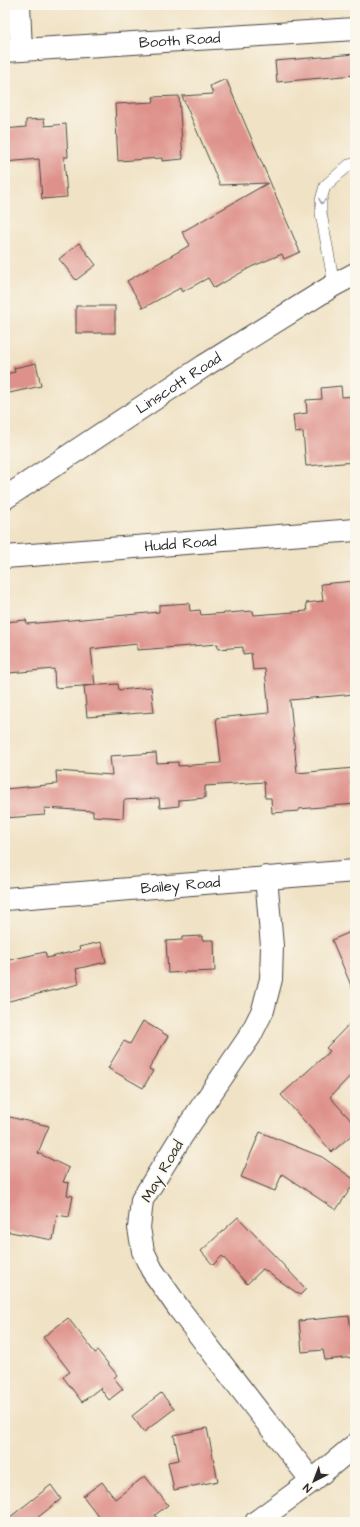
<svg xmlns="http://www.w3.org/2000/svg" width="360" height="1527" viewBox="0 0 360 1527" font-family="'Architects Daughter',sans-serif">
<style>
.building{fill:#de918a}
.lines{fill:none;stroke-linecap:round;stroke-linejoin:round}
.lane-casing{stroke:#494642;stroke-width:12}
.street-casing{stroke:#494642;stroke-width:24}
.lane{stroke:#fff;stroke-width:11}
.street{stroke:#fff;stroke-width:22}
.oneway{stroke:#a0a0a0}
.labels{text-anchor:middle;stroke-width:3.5;stroke-linejoin:round;paint-order:stroke}
.street-label{font-size:15px;fill:#2b2b2b;stroke:#fbf7ec}
</style>
<rect width="100%" height="100%" fill="#fbf7ec"/>
<filter id="ink" filterUnits="userSpaceOnUse"><feTurbulence type="fractalNoise" baseFrequency=".025" numOctaves="2"/><feDisplacementMap in="SourceGraphic" scale="8" xChannelSelector="R" yChannelSelector="G"/><feConvolveMatrix kernelMatrix="1 2 1 2 8 2 1 2 1" color-interpolation-filters="sRGB"/></filter>
<filter id="wash" filterUnits="userSpaceOnUse"><feTurbulence type="fractalNoise" baseFrequency=".012" numOctaves="4" result="noise"/><feDisplacementMap in="SourceGraphic" scale="16" xChannelSelector="R" yChannelSelector="G"/><feGaussianBlur stdDeviation="0.9" result="paint"/><feColorMatrix in="noise" values="0 0 0 0 0 0 0 0 0 0 0 0 0 0 0 0 0 1.4 0 .05"/><feComposite in="paint" operator="in"/></filter>
<g filter="url(#wash)">
<rect width="100%" height="100%" fill="#f0e2c5"/>
<g id="blocks">
<!-- building -->
<g class="building">
<polygon points="355,54 355,75 277,82 275,61"/>
<polygon points="226,79 300,252 284,259 282,254 251,267 214,288 208,278 182,292 180,288 143,308 127,281 190,245 182,232 268,183 220,185 182,96 213,94 210,86"/>
<polygon points="179,96 183,159 162,161 162,158 118,161 115,104 154,102 153,97"/>
<polygon points="44,119 45,126 66,124 68,157 64,157 67,197 42,199 39,159 5,162 5,129 26,127 26,120"/>
<polygon points="79,243 96,265 76,280 59,259"/>
<rect x="76" y="306" width="39" height="27"/>
<polygon points="36,363 41,386 5,394 5,374 15,372 14,368"/>
<polygon points="341,386 342,397 355,396 355,462 306,466 303,432 295,433 293,415 307,413 306,400 322,399 321,388"/>
<polygon points="355,581 355,694 290,700 297,773 355,768 355,804 299,809 299,811 272,813 271,798 265,798 264,782 205,786 205,798 179,800 179,806 160,808 159,798 124,800 123,818 93,816 93,811 44,808 45,815 5,818 5,789 57,784 56,771 112,775 110,756 156,753 157,763 178,762 178,766 221,763 216,718 269,713 265,669 253,670 251,653 243,654 243,647 218,649 218,644 137,650 137,644 91,649 95,685 55,688 54,669 9,673 8,665 5,665 5,622 26,620 27,624 159,612 159,605 189,603 190,611 200,610 201,615 253,611 254,615 307,611 306,603 323,601 321,584"/>
<polygon points="118,684 119,690 151,687 154,712 87,717 84,686"/>
<polygon points="355,930 355,995 332,940"/>
<polygon points="202,936 202,940 214,940 215,971 168,973 166,941 182,940 182,937"/>
<polygon points="101,942 106,962 76,969 79,984 5,1002 5,961 45,952 47,958 80,950 79,947"/>
<polygon points="355,1018 355,1071 330,1097 355,1125 355,1132 332,1152 281,1095 330,1051 326,1048"/>
<polygon points="143,1021 168,1036 149,1069 153,1071 143,1088 108,1068 124,1041 130,1044"/>
<polygon points="5,1116 49,1126 38,1153 69,1168 63,1182 69,1183 67,1195 73,1196 69,1217 57,1215 53,1240 5,1231"/>
<polygon points="260,1132 322,1157 355,1180 355,1182 336,1210 282,1174 275,1191 241,1177"/>
<polygon points="238,1217 306,1289 300,1295 263,1269 247,1284 222,1256 213,1265 201,1251"/>
<polygon points="349,1316 351,1329 355,1329 355,1357 325,1360 323,1350 302,1352 299,1321"/>
<polygon points="68,1318 95,1353 98,1351 117,1375 114,1378 123,1389 109,1400 100,1388 82,1402 63,1377 70,1372 43,1337"/>
<polygon points="161,1393 174,1409 144,1432 132,1416"/>
<polygon points="207,1428 218,1481 174,1490 168,1462 179,1460 174,1435"/>
<polygon points="145,1476 168,1505 155,1515 160,1522 103,1522 83,1496 102,1482 115,1499"/>
<polygon points="51,1485 61,1499 32,1522 5,1522 5,1521"/>
</g>
</g>
</g>
<g filter="url(#ink)">
<use href="#blocks" fill-opacity="0" stroke="#494642" stroke-width="1"/>
<g class="lines">
<defs>
<polyline id="lane" points="334,285 321,213 321,200 325,186 349,165 355,164"/>
<g id="street">
<polyline points="19,5 21,50"/>
<path id="s1" d="M5,51L355,29"/>
<path id="s2" d="M5,498L204,366L334,285L355,274"/>
<path id="s3" d="M5,557L355,530"/>
<polyline points="266,877 272,946 271,979 263,1010 250,1036 183,1134 142,1200 139,1228 143,1251 152,1270 180,1310 312,1481"/>
<path id="s4" d="M5,899L355,871"/>
<polyline points="256,1522 312,1481 355,1445"/>
</g>
</defs>
<!-- lane casing -->
<use href="#lane" class="lane-casing"/>
<!-- street casing -->
<use href="#street" class="street-casing"/>
<!-- lane -->
<use href="#lane" class="lane"/>
<!-- street -->
<use href="#street" class="street"/>
</g>
<!-- one-way arrows -->
<defs><path id="oneway-chevron" d="M-2-3.5L2.5 0L-2 3.5" fill="none" stroke-width="1.6" stroke-linecap="round" stroke-linejoin="round"/></defs>
<use class="oneway" href="#oneway-chevron" transform="translate(322 201) rotate(97)"/>
</g>
<g class="labels">
<!-- street labels -->
<g class="street-label">
<text dy="5" stroke="none"><textPath href="#s1" startOffset="175">Booth Road</textPath></text>
<text dy="5" stroke="none"><textPath href="#s2" startOffset="208">Linscott Road</textPath></text>
<text dy="5" stroke="none"><textPath href="#s3" startOffset="176">Hudd Road</textPath></text>
<text dy="5" stroke="none"><textPath href="#s4" startOffset="176">Bailey Road</textPath></text>
<text transform="translate(162 1171) rotate(-60)" y="5">May Road</text>
</g>
</g>
<!-- margin -->
<rect width="360" height="1527" fill="none" stroke="#fbf7ec" stroke-width="20"/>
<!-- north arrow -->
<g transform="translate(314 1481) rotate(222)" stroke="#fbf7ec" stroke-width="3" paint-order="stroke">
<path d="M0-3L7 15L0 10L-7 15Z" fill="#2b2b2b"/>
<text y="-6" font-size="11" font-weight="bold" text-anchor="middle" fill="#2b2b2b">N</text>
</g>
</svg>
